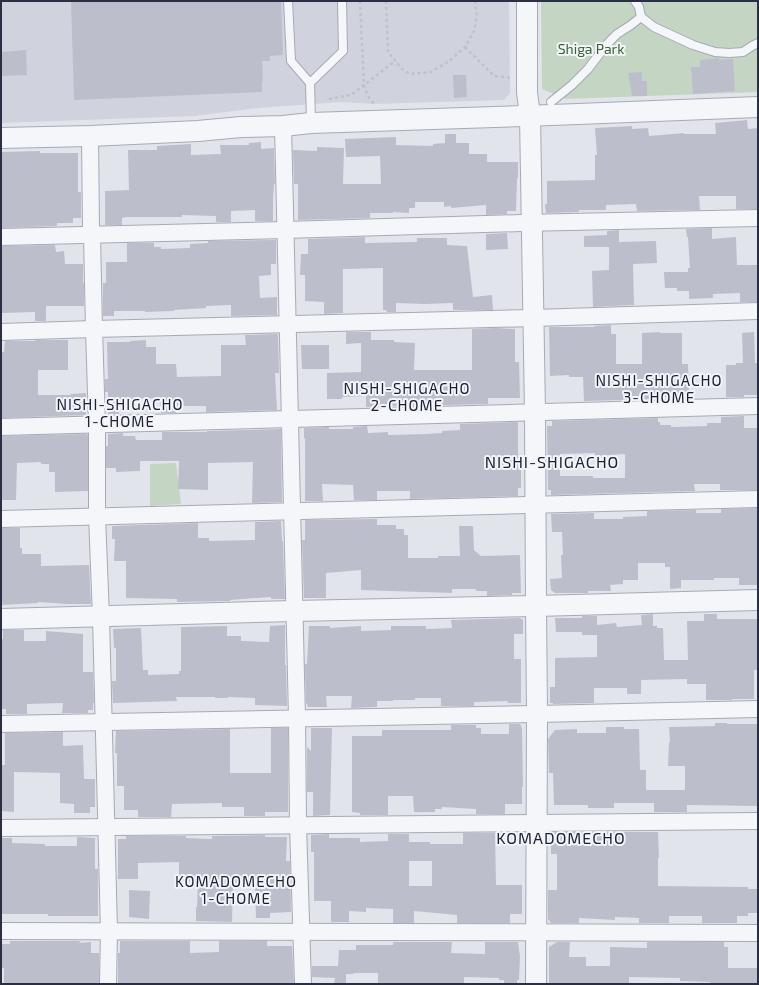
<svg xmlns="http://www.w3.org/2000/svg" width="759" height="985" viewBox="0 0 759 985" font-family="'Exo 2',sans-serif">
<style>
.built{fill:#d0d3dd}
.green{fill:#c5d5c3}
.building{fill:#bcbfcb;fill-rule:evenodd}
.lines{fill:none;stroke-linecap:round;stroke-linejoin:round}
.service-casing{stroke:#a7aab6;stroke-width:10}
.minor-casing{stroke:#a7aab6;stroke-width:18}
.tertiary-casing{stroke:#a7aab6;stroke-width:22}
.path{stroke:#c0c2ca;stroke-width:2.5;stroke-dasharray:3 3;stroke-linecap:butt}
.service{stroke:#f5f6f9;stroke-width:8}
.minor{stroke:#f5f6f9;stroke-width:16}
.tertiary{stroke:#f5f6f9;stroke-width:20}
.labels{text-anchor:middle;stroke-width:4;stroke-linejoin:round;paint-order:stroke}
.park-label{font-size:14px;fill:#386037;stroke:#f2f4f8}
.neighbourhood-label{font-size:15px;letter-spacing:1px;fill:#1c2034;stroke:#f2f4f8}
.quarter-label{font-size:16px;letter-spacing:1px;fill:#1c2034;stroke:#f2f4f8}
</style>
<rect width="100%" height="100%" fill="#e2e4eb"/>
<!-- built -->
<polygon class="built" points="1,1 509,1 510,93 504,100 374,104 341,102 258,108 194,116 1,123"/>
<!-- green -->
<g class="green">
<polygon points="541,1 758,1 758,92 566,99 542,89"/>
<polygon points="176,463 181,504 150,506 150,464"/>
</g>
<!-- building -->
<g class="building">
<polygon points="71,1 281,1 283,55 270,56 270,61 262,61 263,81 262,81 262,92 74,100"/>
<polygon points="26,50 27,75 1,76 1,52"/>
<polygon points="719,58 719,60 733,59 735,91 693,94 691,67 700,67 700,60"/>
<polygon points="642,72 642,81 647,81 647,96 632,96 628,73"/>
<polygon points="453,75 466,75 467,97 454,98"/>
<polygon points="747,120 748,129 758,128 758,209 736,209 736,196 699,196 700,210 637,211 636,204 606,205 606,210 579,210 579,212 546,213 545,204 547,204 547,181 595,180 595,155 597,155 595,128 632,126 632,129 648,128 649,136 684,133 684,134 716,134 715,123"/>
<polygon points="445,134 456,134 456,143 469,143 469,154 487,154 487,162 518,162 518,178 517,178 516,211 507,211 507,214 486,215 486,205 451,208 451,206 444,207 444,202 415,202 415,208 409,208 409,213 393,212 393,213 370,213 370,218 298,220 298,184 294,184 293,150 317,151 317,147 344,148 343,184 381,184 380,156 346,157 345,139 396,137 396,145 433,146 433,144 445,143"/>
<polygon points="261,142 261,149 274,148 275,184 274,184 273,199 273,221 255,221 255,210 231,211 231,222 216,222 216,216 182,215 182,217 127,217 122,218 122,225 105,225 105,191 129,190 128,150 157,150 157,146 191,144 191,155 221,154 220,145 249,145 249,143"/>
<polygon points="40,151 40,153 78,153 78,192 81,192 81,218 73,218 73,223 57,223 57,226 1,228 1,152"/>
<polygon points="712,228 712,239 736,237 737,265 758,265 758,302 740,302 740,293 713,294 713,298 689,299 689,291 677,291 677,288 665,288 664,272 688,272 688,268 690,268 688,237 687,237 686,229"/>
<polygon points="619,230 619,242 656,241 657,263 633,264 634,305 593,307 592,271 609,270 609,247 584,247 584,236 607,235 607,231"/>
<polygon points="507,233 508,249 486,250 486,234"/>
<polygon points="365,237 365,243 417,242 417,238 447,238 447,245 467,246 473,297 492,295 493,310 453,310 453,303 425,304 396,303 396,312 387,312 386,310 383,310 383,268 343,269 343,313 324,314 324,302 305,301 305,275 300,275 301,254 308,254 308,239"/>
<polygon points="276,240 276,264 271,264 271,275 259,276 260,298 277,297 277,315 231,316 231,305 206,306 206,308 174,310 174,311 145,312 145,311 114,311 114,316 103,316 103,283 106,283 106,262 127,262 127,243 154,243 154,247 161,247 161,249 190,248 190,244 208,243 208,241"/>
<polygon points="55,245 56,252 64,251 65,264 83,264 83,283 84,283 84,306 46,306 46,321 35,321 35,312 1,313 1,246"/>
<polygon points="611,325 611,334 616,334 616,364 642,364 642,333 660,332 660,333 682,333 682,364 688,364 689,395 677,395 677,397 658,397 658,399 584,401 583,377 569,377 569,375 550,376 549,327 594,327 594,326"/>
<polygon points="496,328 515,329 515,362 519,362 520,398 488,398 488,404 366,407 366,396 342,397 342,399 327,399 327,373 361,372 361,343 346,344 346,332 371,332 371,340 394,340 394,342 415,343 414,370 472,370 472,329"/>
<polygon points="754,332 755,363 758,363 758,395 744,395 744,397 726,397 726,365 736,365 736,363 743,363 742,333"/>
<polygon points="277,334 278,335 279,373 275,373 277,410 206,412 206,406 176,406 176,413 161,413 160,398 119,399 119,414 108,415 108,392 105,392 105,379 108,379 107,342 130,342 130,341 146,340 146,347 156,347 156,364 176,364 177,377 219,376 221,376 221,345 246,345 245,335"/>
<polygon points="35,340 68,340 68,370 38,370 38,395 71,395 71,394 86,393 86,415 1,418 1,352 4,352 5,341 35,341"/>
<polygon points="301,345 329,345 329,369 302,369"/>
<path d="M744,416V428H758V490H720V484H694L695,491L551,495V490H548L547,426H552V421L658,418V422H660V425H671V427L707,426V423H721V417ZM595,453V456L625,454V478H593V476H560V454Z"/>
<polygon points="518,422 518,459 521,459 521,488 518,488 518,496 410,499 410,491 377,491 377,500 354,500 353,485 322,484 323,501 305,501 305,438 304,438 304,428 329,427 329,429 353,429 353,427 367,426 368,433 388,432 388,435 427,434 442,433 442,431 460,430 460,424"/>
<polygon points="281,429 282,502 252,503 253,462 208,463 208,490 178,489 179,461 140,461 140,471 116,472 116,468 106,468 106,446 108,446 108,434 123,433 123,436 135,436 136,440 162,440 162,432 207,432 207,431"/>
<polygon points="86,434 88,435 88,491 55,492 55,472 49,472 49,464 41,464 41,462 17,463 16,500 1,500 1,436"/>
<polygon points="758,508 758,585 739,585 739,578 714,578 714,580 681,580 681,588 670,589 670,567 665,567 665,563 638,563 638,580 623,580 623,584 610,585 611,591 588,591 588,593 555,593 551,590 550,579 562,578 561,555 563,555 562,532 552,532 551,514 594,513 594,519 623,519 623,517 647,516 647,511 696,510 696,513 721,513 721,509"/>
<polygon points="377,519 377,525 396,525 396,529 404,529 404,535 408,535 408,558 438,558 438,556 460,556 459,526 473,526 474,550 481,556 520,555 521,593 512,593 512,595 487,596 487,591 476,591 476,589 452,589 452,593 361,590 361,570 326,573 326,598 304,598 302,540 305,540 305,520"/>
<polygon points="281,521 282,541 283,541 285,599 271,599 271,597 230,600 230,601 177,602 177,599 126,598 126,561 114,561 115,539 112,539 112,526 198,523 198,538 209,538 209,541 255,540 255,522"/>
<polygon points="1,528 20,528 20,548 22,548 22,554 41,554 41,566 89,565 91,604 68,604 38,602 38,603 1,605"/>
<polygon points="653,614 653,626 657,626 657,628 663,628 664,660 688,660 687,621 704,621 704,614 717,614 717,619 758,619 758,670 754,670 754,699 732,699 732,700 706,700 706,684 687,684 687,679 641,680 641,694 627,694 627,688 594,688 594,703 553,704 553,703 550,703 550,687 555,687 555,658 597,657 597,625 616,623 617,627 642,625 641,615"/>
<polygon points="582,616 597,616 597,635 582,635 582,632 556,632 555,618 582,618"/>
<polygon points="520,618 523,620 523,634 514,634 514,659 521,659 521,703 507,703 508,701 474,702 474,706 441,706 441,698 415,698 415,700 393,700 393,701 377,701 377,707 351,708 352,696 326,696 327,707 308,707 306,702 305,664 307,664 309,626 330,626 330,628 361,626 361,631 391,630 391,626 426,626 426,629 452,628 451,620"/>
<polygon points="285,625 285,665 286,665 287,706 255,705 255,698 228,697 228,698 215,698 215,697 176,697 177,701 113,703 112,681 116,681 116,648 114,648 113,629 141,628 143,670 148,670 148,675 179,674 179,671 181,671 181,627 227,626 227,636 241,636 241,641 269,642 270,626"/>
<polygon points="3,630 24,630 24,641 46,641 46,631 83,634 83,672 93,672 94,703 93,703 93,710 88,710 88,713 62,713 63,703 27,704 27,714 6,714 6,709 1,709 1,639 3,639"/>
<polygon points="715,723 727,723 727,724 758,724 758,806 687,805 687,812 654,812 654,803 614,803 614,808 588,808 588,805 554,805 553,773 549,773 548,739 555,730 577,729 577,733 606,733 606,727 624,727 624,729 639,729 640,770 646,770 646,790 685,790 685,766 668,766 669,742 670,742 669,727 715,726"/>
<polygon points="509,724 520,724 522,728 523,787 522,787 522,804 505,804 505,814 476,814 476,809 442,807 442,809 435,809 435,812 414,812 413,796 388,796 388,815 360,815 360,813 352,812 352,736 382,736 382,730 451,730 451,725 476,725 476,728 481,728 481,734 509,734"/>
<polygon points="271,728 288,728 288,812 265,812 265,816 244,816 244,807 222,807 222,803 172,804 171,817 138,817 138,810 124,810 124,786 117,786 117,753 115,753 116,731 230,729 230,773 271,773"/>
<polygon points="311,728 332,728 330,815 313,816 313,792 307,792 307,747 311,751"/>
<polygon points="63,732 63,746 83,745 84,779 95,779 95,807 90,807 90,813 74,813 74,804 60,803 60,773 14,772 14,812 1,811 1,765 5,765 5,733"/>
<polygon points="555,832 658,832 659,858 658,858 658,886 748,887 748,889 758,889 758,913 748,913 748,916 737,916 737,923 702,923 702,916 669,916 669,923 639,923 639,918 615,917 615,920 579,918 579,923 551,923 548,919 548,890 557,890 557,854 551,854 551,835"/>
<path d="M463,833H495L496,885H522V914H510V923H457V915L414,911V923H393V909L366,908V912L349,911V922H331V901H314V852H311V835L329,834V838H360V842L388,841V834H409V842H430V844H463ZM409,861H432V886H409Z"/>
<polygon points="265,835 265,837 287,837 286,861 290,861 291,912 270,913 270,918 256,918 255,883 233,883 232,922 196,921 196,907 197,907 198,882 179,881 179,862 138,863 138,879 118,879 118,839 126,839 126,836 186,836 186,838 212,839 212,836"/>
<polygon points="77,837 95,838 95,869 98,869 98,916 48,916 48,914 1,914 1,838 12,838 12,843 45,844 45,846 77,846"/>
<polygon points="129,890 150,891 149,919 129,917"/>
<polygon points="10,941 81,941 79,943 91,942 91,953 99,953 99,984 4,984 4,968 1,968 1,944 10,944"/>
<polygon points="120,941 190,941 190,953 219,952 219,941 267,941 267,946 292,946 294,984 118,984 118,953 120,953"/>
<polygon points="393,942 452,942 451,953 485,954 485,942 518,942 520,957 519,980 517,980 517,984 504,984 504,980 499,980 499,978 464,977 464,984 378,984 378,973 354,973 353,974 346,974 346,984 334,984 335,978 312,977 312,966 338,966 339,950 356,950 356,945 393,945"/>
<polygon points="557,942 570,942 569,957 586,957 586,966 610,966 610,947 647,948 647,942 724,942 724,947 728,947 728,968 758,968 758,984 710,984 710,982 680,981 680,978 629,977 629,984 549,984 549,947"/>
</g>
<g class="lines">
<defs>
<g id="service">
<polyline points="288,1 291,61 310,83 311,122"/>
<polyline points="635,1 639,7 641,17 654,27 693,45 715,52 729,53 743,52 752,46 758,43"/>
<polyline points="310,83 343,51 342,1"/>
<polyline points="551,102 572,85 588,69 607,44 617,34 631,25 641,17"/>
</g>
<g id="minor">
<polyline points="283,126 297,718 298,825 303,984"/>
<polyline points="90,136 91,227 92,235 94,329 97,425 97,516 101,617 109,931 108,984"/>
<polyline points="1,237 285,230 521,223 758,218"/>
<polyline points="1,332 94,329 533,318 758,311"/>
<polyline points="1,427 758,406"/>
<polyline points="1,519 758,499"/>
<polyline points="1,724 537,714 758,709"/>
<polyline points="1,828 758,821"/>
<polyline points="1,931 758,933"/>
</g>
<g id="tertiary">
<polyline points="527,1 527,92 530,116 535,412 536,606 537,714 536,984"/>
<polyline points="1,138 90,136 198,131 241,127 283,126 311,123 552,115 758,107"/>
<polyline points="1,619 294,611 536,606 758,600"/>
</g>
</defs>
<!-- service casing -->
<use href="#service" class="service-casing"/>
<!-- minor casing -->
<use href="#minor" class="minor-casing"/>
<!-- tertiary casing -->
<use href="#tertiary" class="tertiary-casing"/>
<!-- path -->
<g class="path">
<polyline points="360,1 364,86 368,96 374,104"/>
<polyline points="386,1 388,52 402,69 410,74 431,72 448,62 465,47 474,31 477,16 475,1"/>
<polyline points="465,47 494,76 511,78"/>
<polyline points="329,99 351,95 395,61"/>
</g>
<!-- service -->
<use href="#service" class="service"/>
<!-- minor -->
<use href="#minor" class="minor"/>
<!-- tertiary -->
<use href="#tertiary" class="tertiary"/>
</g>
<g class="labels">
<!-- park labels -->
<g class="park-label">
<text x="591" y="54">Shiga Park</text>
</g>
<!-- neighbourhood labels -->
<g class="neighbourhood-label">
<text x="659" y="386">NISHI-SHIGACHO<tspan x="659" dy="17">3-CHOME</tspan></text>
<text x="407" y="394">NISHI-SHIGACHO<tspan x="407" dy="17">2-CHOME</tspan></text>
<text x="120" y="410">NISHI-SHIGACHO<tspan x="120" dy="17">1-CHOME</tspan></text>
<text x="236" y="887">KOMADOMECHO<tspan x="236" dy="17">1-CHOME</tspan></text>
</g>
<!-- quarter labels -->
<g class="quarter-label">
<text x="552" y="468">NISHI-SHIGACHO</text>
<text x="561" y="844">KOMADOMECHO</text>
</g>
</g>
<!-- border -->
<rect width="759" height="985" fill="none" stroke="#2a2f44" stroke-width="4"/>
</svg>
